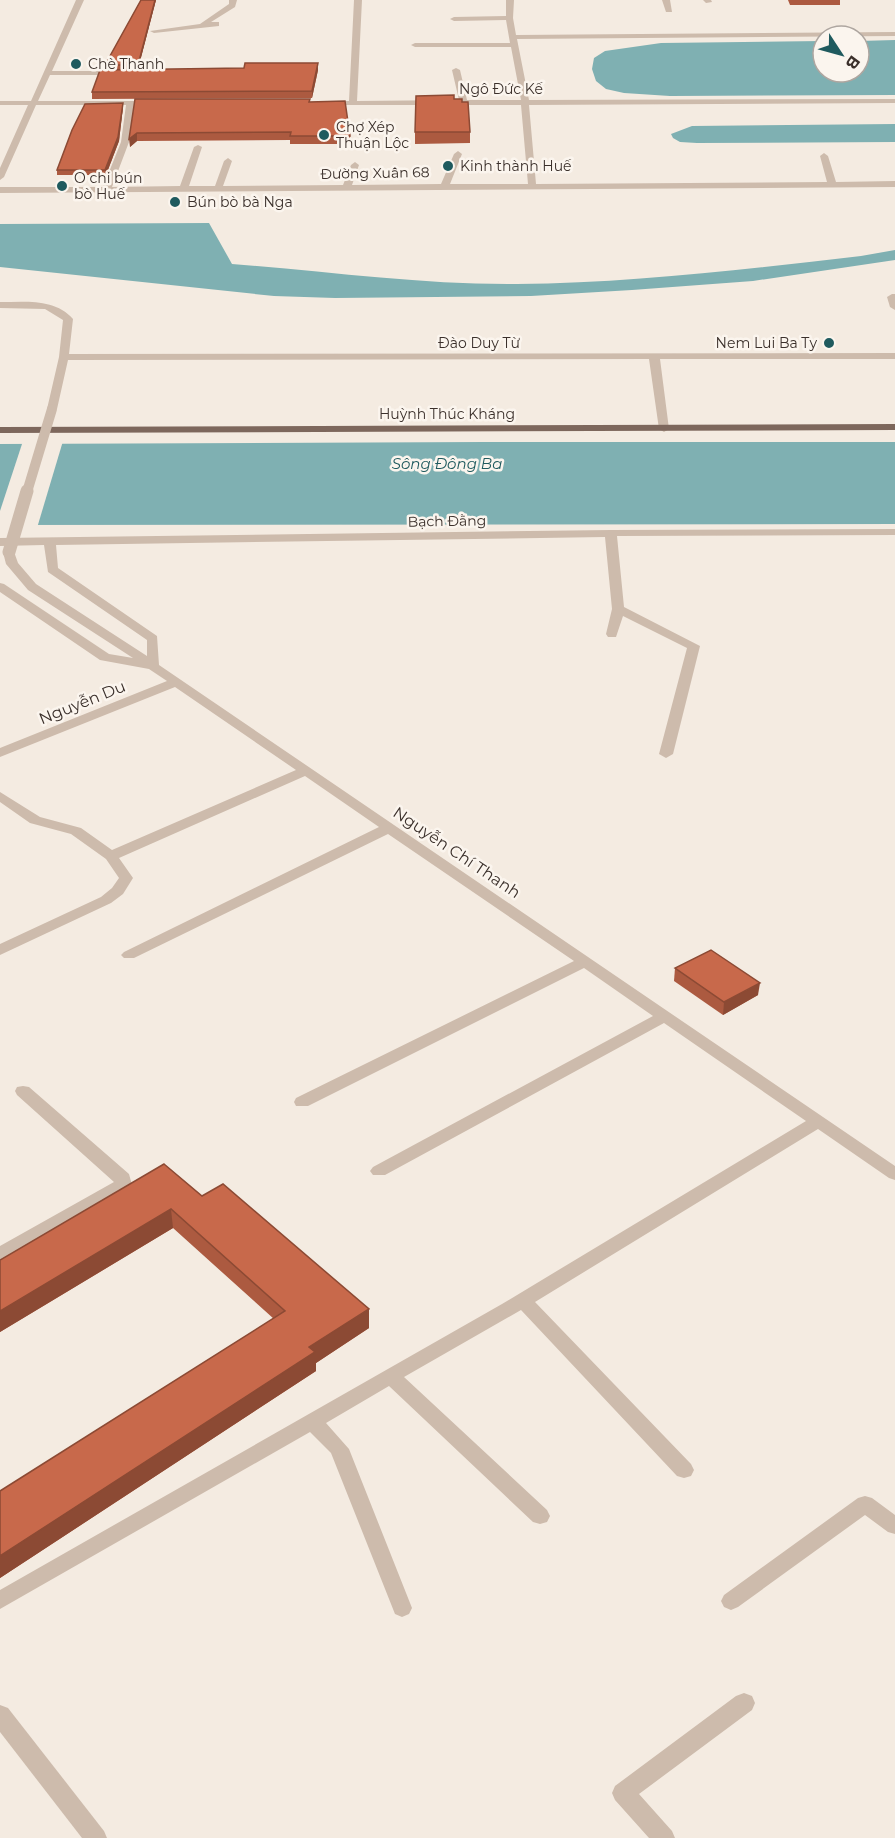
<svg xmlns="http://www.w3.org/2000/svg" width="895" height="1838" viewBox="0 0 895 1838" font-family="Montserrat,sans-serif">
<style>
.water{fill:#7fb0b2}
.pier{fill:#f4ebe1}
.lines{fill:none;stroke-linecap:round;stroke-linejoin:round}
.minor{fill:#cdbbac;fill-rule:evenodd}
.major{fill:#7d675c;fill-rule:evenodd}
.minor-bridge-far1{stroke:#cdbbac;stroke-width:10}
.minor-bridge{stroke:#cdbbac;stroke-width:13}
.wall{fill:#ac5a40}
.shaded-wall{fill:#8c4a34}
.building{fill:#c8694b;stroke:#8c4a34;stroke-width:1.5}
.poi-dot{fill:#1f5a5e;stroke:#fbf5ee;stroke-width:2}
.labels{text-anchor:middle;stroke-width:5;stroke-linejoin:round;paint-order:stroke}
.far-poi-label{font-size:14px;fill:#3b302b;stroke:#fbf5ee;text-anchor:start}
.far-street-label{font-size:14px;fill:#3b302b;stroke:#fbf5ee}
.far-water-label{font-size:15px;font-style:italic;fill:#1f5a5e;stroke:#fbf5ee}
.street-label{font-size:16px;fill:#3b302b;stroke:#fbf5ee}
</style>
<rect width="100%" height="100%" fill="#f4ebe1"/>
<!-- water -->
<g class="water">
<polygon points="895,40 895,95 670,96 624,93 606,89 596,81 592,69 594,58 605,51 661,43 823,41 823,72 859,72 859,41"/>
<polygon points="895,124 895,142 697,143 680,142 673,138 671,134 692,126"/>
<path d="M209,223L232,264C326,271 422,285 517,284C632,283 747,269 861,256L895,250V260L753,281L632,290L531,296L335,298L274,296L0,267V224Z"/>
<polygon points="482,442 895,442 895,524 0,525 0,444"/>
</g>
<!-- pier -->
<polygon class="pier" points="23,441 63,441 37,528 0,528 0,511"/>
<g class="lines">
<!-- minor -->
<g class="minor">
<polygon points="76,0 84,0 52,71 119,71 123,73 119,75 50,75 38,101 154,101 158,103 154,105 134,105 129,142 112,187 180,186 194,147 198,145 202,147 189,186 215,186 224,161 228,158 232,161 223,186 343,185 351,165 355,162 359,165 352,185 441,184 454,154 458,151 462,154 450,184 528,184 521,105 322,105 321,103 325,101 349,101 354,0 362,0 357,101 459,100 452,70 456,68 460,70 467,100 521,100 511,47 415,47 411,45 415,43 510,43 506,20 454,21 450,19 454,17 506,16 506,0 514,0 513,18 516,35 895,32 895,36 517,39 529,100 895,99 895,103 529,105 536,184 827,182 820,156 824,153 828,156 836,182 895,181 895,187 0,193 0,187 103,187 121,142 126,105 36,105 4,177 0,180 0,168 28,105 0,105 0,101 31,101"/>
<polygon points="229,0 237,0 235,7 211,22 219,22 219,26 154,33 150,31 200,24 229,4"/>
<polygon points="662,0 670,0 672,12 666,12"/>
<polygon points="703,0 711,0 712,2 706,3"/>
<polygon points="892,294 895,294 895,310 890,307 887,297"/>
<path d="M0,302C25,302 55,298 73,319L69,354L895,353V359H660L669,429L664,432L659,429L649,359L68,360L57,409L52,412L47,409L59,357L63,320L45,309L0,308Z"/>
<polygon points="895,529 895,535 617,536 624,607 700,646 673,754 666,758 659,754 687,648 623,616 616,637 608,637 606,634 612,609 605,537 56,545 58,568 157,636 159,665 895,1166 895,1180 889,1178 818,1129 535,1302 691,1464 694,1470 691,1476 684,1478 677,1476 521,1310 404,1377 547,1510 550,1516 547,1522 540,1524 533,1522 389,1386 326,1423 349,1449 412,1608 409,1614 402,1617 395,1614 331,1453 310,1432 0,1609 0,1590 502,1304 806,1121 664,1023 385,1175 373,1175 370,1171 373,1167 653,1016 584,968 308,1106 296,1106 294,1102 296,1098 574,961 388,834 134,958 124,958 121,955 124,952 379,827 305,776 119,858 133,878 123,894 111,903 0,955 0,944 101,897 112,888 119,878 106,859 71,834 30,823 0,802 0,792 40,817 81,828 112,850 296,770 175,687 0,757 0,748 167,681 149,669 100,660 0,592 0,583 4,584 109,654 133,658 28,590 6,564 3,552 5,549 13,549 18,563 36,584 147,656 147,640 48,572 44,545 0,546 0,538 611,530"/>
<polygon points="23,1086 29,1087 129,1174 132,1185 129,1189 0,1260 0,1246 114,1182 17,1095 15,1091 17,1087"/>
<polygon points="865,1496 872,1498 895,1515 895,1534 888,1532 865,1515 738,1607 731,1610 724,1607 721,1601 724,1595 858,1498"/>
<polygon points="744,1693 752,1696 755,1703 752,1710 639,1794 672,1831 675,1838 649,1838 615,1800 612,1793 615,1786 736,1696"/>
<polygon points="0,1705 8,1708 104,1831 107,1838 82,1838 0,1732"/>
</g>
<!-- major -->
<polygon class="major" points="895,424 895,430 0,433 0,427"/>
<!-- minor-bridge-far1 -->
<polyline class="minor-bridge-far1" points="27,492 52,409"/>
<!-- minor-bridge -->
<polyline class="minor-bridge" points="9,552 27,491"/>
</g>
<!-- wall -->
<g class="wall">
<polygon points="141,0 156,0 138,69 105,69 105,65"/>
<polygon points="788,0 840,0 840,5 790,5"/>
<polygon points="318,70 312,98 92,99 92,92"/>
<polygon points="135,99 310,102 350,136 350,144 290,144 290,140 137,141 130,147"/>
<polygon points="454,99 462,102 470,132 470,143 415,144 415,132"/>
<polygon points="123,107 119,141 106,175 57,175 57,170"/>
<polygon points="675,968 758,995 723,1015 674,981"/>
<polygon points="202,1196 369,1328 316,1363 316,1371 0,1578 0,1491 274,1319 173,1228 0,1332 0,1260"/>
</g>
<!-- shaded-wall -->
<g class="shaded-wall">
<polygon points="155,0 156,0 138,69 138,65"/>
<polygon points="318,63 318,70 312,98 312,91"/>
<polygon points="123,103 123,107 119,141 106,175 105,170"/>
<polygon points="137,133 137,141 130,147 129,139"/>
<polygon points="760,983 758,995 723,1015 724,1002"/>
<polygon points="171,1209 173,1228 0,1332 0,1311"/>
<polygon points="369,1309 369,1328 316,1363 316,1371 0,1578 0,1556 309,1347"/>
</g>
<!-- building -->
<g class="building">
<polygon points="141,0 155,0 138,65 105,65"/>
<polygon points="245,63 318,63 312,91 92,92 100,70 244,68"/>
<polygon points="454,95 454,99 462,99 462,102 468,102 470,132 415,132 416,96"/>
<polygon points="135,99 310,99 309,102 345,101 350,136 290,136 291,132 137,133 129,139"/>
<polygon points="123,103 118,137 105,170 57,170 72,130 85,104"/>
<polygon points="711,950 760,983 724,1002 675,968"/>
<polygon points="164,1164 202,1196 223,1184 369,1309 309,1347 315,1352 0,1556 0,1491 285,1311 171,1209 0,1311 0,1260"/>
</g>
<!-- markers -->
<g class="poi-dot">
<circle cx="76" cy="64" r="6"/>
<circle cx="324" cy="135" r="6"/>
<circle cx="448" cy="166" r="6"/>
<circle cx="62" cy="186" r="6"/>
<circle cx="175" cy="202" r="6"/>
<circle cx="829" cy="343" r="6"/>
</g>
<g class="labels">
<!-- far-poi labels -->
<g class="far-poi-label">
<text x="88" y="69">Chè Thanh</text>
<text x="336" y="132">Chợ Xép<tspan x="336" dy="16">Thuận Lộc</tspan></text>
<text x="460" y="171">Kinh thành Huế</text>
<text x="74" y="183">O chi bún<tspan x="74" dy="16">bò Huế</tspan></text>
<text x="187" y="207">Bún bò bà Nga</text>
<text x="817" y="348" text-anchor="end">Nem Lui Ba Ty</text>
</g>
<!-- far-street labels -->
<g class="far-street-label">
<text x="501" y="94">Ngô Đức Kế</text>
<text transform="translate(375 173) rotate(-1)" y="5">Đường Xuân 68</text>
<text x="479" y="348">Đào Duy Từ</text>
<text x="447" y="419">Huỳnh Thúc Kháng</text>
<text transform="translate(447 521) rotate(-1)" y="5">Bạch Đằng</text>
</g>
<!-- far-water labels -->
<g class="far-water-label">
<text x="447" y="469">Sông Đông Ba</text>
</g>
<!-- street labels -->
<g class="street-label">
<text transform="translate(82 702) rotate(-22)" y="6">Nguyễn Du</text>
<text transform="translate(457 852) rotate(34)" y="6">Nguyễn Chí Thanh</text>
</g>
</g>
<!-- north arrow -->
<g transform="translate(841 54) rotate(126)"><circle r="28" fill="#fbf5ee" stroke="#aea6a0" stroke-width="1.5"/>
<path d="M0-4.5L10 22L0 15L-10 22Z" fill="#1f5a5e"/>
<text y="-9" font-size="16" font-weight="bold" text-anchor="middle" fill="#3b302b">B</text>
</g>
</svg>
